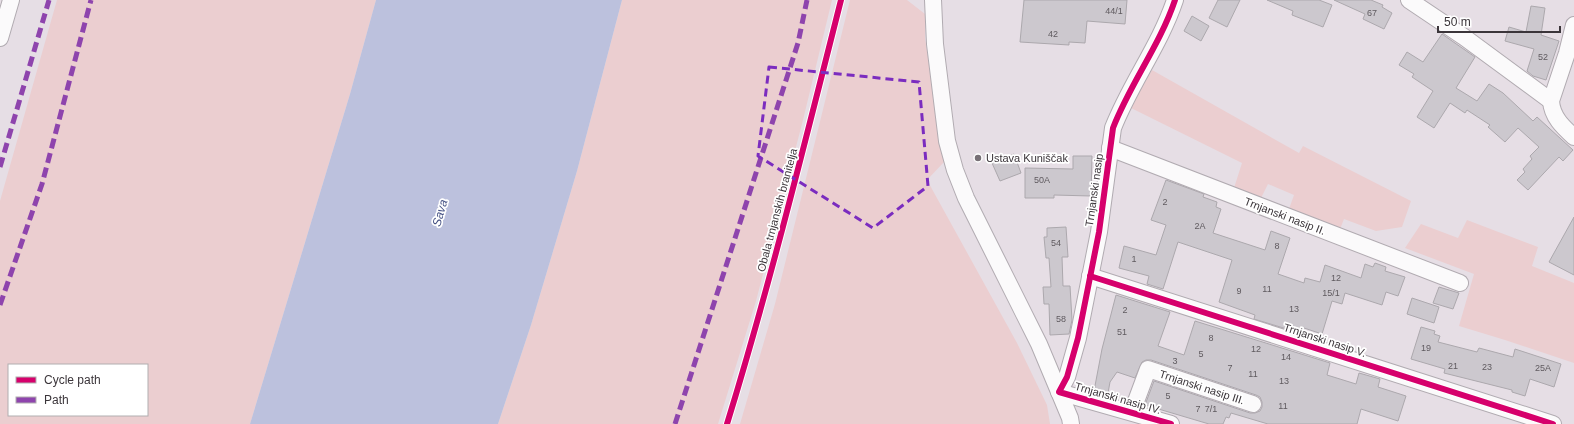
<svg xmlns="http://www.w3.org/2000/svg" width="1574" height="424" viewBox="0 0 1574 424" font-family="Helvetica,sans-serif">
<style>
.green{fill:#ebced0;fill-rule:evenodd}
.water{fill:#bcc1dd}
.building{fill:#ccc8ce;stroke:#aca8ad}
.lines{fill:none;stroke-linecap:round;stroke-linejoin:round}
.minor-casing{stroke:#b1abb1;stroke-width:18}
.minor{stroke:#fbfafb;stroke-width:16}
.quiet{stroke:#8e44ad;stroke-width:5;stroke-dasharray:10 5;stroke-linecap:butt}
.cycleway-casing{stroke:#fff;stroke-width:8}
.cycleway{stroke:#d6006c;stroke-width:6}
.marked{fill:none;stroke:#7b2cbf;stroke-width:3;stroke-dasharray:8 5;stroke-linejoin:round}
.poi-dot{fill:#777076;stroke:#fff;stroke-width:1.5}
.labels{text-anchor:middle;stroke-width:3.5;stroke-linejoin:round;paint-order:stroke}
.number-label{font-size:9px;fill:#5f5a5f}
.poi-label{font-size:11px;fill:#3b353a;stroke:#fff;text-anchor:start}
.street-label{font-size:11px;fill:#3b353a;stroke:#fff}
.water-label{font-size:12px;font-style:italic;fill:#455184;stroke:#fff}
</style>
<rect width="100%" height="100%" fill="#e6dee5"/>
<!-- green -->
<g class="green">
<path d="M57,0H376L350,94L250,424H0V201ZM9,365H147V415H9Z"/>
<polygon points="622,0 832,0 803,120 756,301 718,424 498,424 531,325 577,171"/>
<polygon points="850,0 907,0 925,14 925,38 944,162 927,180 1017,343 1047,405 1050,424 740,424 775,304"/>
<polygon points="1152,70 1299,153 1303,146 1411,201 1402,227 1376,231 1344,219 1340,229 1289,209 1294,195 1268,184 1261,198 1234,188 1242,163 1129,107"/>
<polygon points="1467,220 1538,247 1532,266 1574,283 1574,363 1505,340 1459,326 1474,274 1405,248 1421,224 1458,238"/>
</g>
<!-- water -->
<polygon class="water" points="376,0 622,0 577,171 531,325 498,424 250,424 350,94"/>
<!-- building -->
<g class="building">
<polygon points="1024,0 1127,0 1125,24 1087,21 1085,43 1069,42 1069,45 1020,42"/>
<polygon points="1218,0 1240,0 1227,27 1209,18"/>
<polygon points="1267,0 1319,0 1332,5 1323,27 1292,15 1293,11"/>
<polygon points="1334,0 1371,0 1383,5 1382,7 1392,13 1384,29 1363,19 1365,14"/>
<polygon points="1531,6 1545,8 1541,35 1559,41 1546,80 1533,76 1527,71 1534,49 1505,41 1509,27 1526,32"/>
<polygon points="1192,16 1209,26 1201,41 1184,31"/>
<polygon points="1442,34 1475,57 1456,88 1477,101 1489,84 1503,93 1533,121 1537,117 1573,150 1563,161 1559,157 1528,190 1517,180 1525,172 1523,169 1532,159 1530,156 1539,147 1518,128 1505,142 1488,127 1490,125 1467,110 1465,113 1450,103 1434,128 1417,117 1433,91 1412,77 1414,74 1399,65 1407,52 1423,62"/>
<polygon points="1014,154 1021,173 1000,181 992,163"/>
<polygon points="1073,156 1092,156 1091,196 1054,195 1054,198 1025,198 1025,168 1073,169"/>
<polygon points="1166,180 1204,194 1203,197 1217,202 1216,207 1221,209 1213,233 1265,250 1271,231 1290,238 1278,274 1304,283 1305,278 1320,282 1325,265 1361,278 1365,264 1373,267 1375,263 1386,267 1385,271 1405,277 1398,296 1386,292 1382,305 1345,293 1342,304 1332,301 1322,334 1301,327 1300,333 1254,319 1255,315 1219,302 1232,260 1178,242 1163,289 1147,284 1149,276 1119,268 1124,246 1156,255 1166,225 1151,220"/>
<polygon points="1574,217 1574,275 1549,262"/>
<polygon points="1066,227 1068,257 1062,257 1063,286 1070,286 1072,320 1069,334 1050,335 1049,304 1044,304 1043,287 1051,287 1049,258 1046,258 1044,237 1047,237 1047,228"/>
<polygon points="1439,287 1459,293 1453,309 1433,303"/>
<polygon points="1116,295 1170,312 1158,346 1184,355 1195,321 1330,363 1327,375 1356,384 1359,373 1380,379 1378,387 1406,396 1398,421 1361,409 1357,424 1268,424 1231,413 1229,418 1226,417 1223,424 1209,424 1145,405 1154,381 1250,413 1255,413 1260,411 1262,407 1262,402 1260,397 1256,395 1151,360 1146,360 1142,362 1135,378 1117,372 1110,382 1108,393 1094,391 1102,349"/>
<polygon points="1412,298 1439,307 1434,323 1407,314"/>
<polygon points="1421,327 1435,331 1434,334 1440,336 1438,342 1477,352 1479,348 1513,357 1515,349 1561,364 1554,387 1530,379 1525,396 1512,392 1512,390 1444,373 1445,369 1411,359"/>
</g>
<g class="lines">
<defs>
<g id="minor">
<polyline points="933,0 935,44 947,141 955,170 966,198 1039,344 1070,418 1071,424"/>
<polyline points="1409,0 1464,37 1551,101"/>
<path d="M1574,25L1567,53L1551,101C1552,117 1563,127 1574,137"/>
<polyline points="0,38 11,0"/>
<polyline points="1110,148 1460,283"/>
<polyline points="1090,276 1553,424"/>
<polyline points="1132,412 1148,369 1253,404"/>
<path d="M1171,424L1059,392L1067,377L1078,338L1099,232L1113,128C1130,84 1160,45 1175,0"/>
</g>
</defs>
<!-- minor casing -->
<use href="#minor" class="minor-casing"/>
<!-- minor -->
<use href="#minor" class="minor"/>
<!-- quiet -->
<g class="quiet">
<polyline points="0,167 49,0"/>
<polyline points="0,305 42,184 91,0"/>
<polyline points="675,424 798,43 807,0"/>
</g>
<defs>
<g id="cycleway">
<polyline points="1090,276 1553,424"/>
<path d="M727,424C770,284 805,142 841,0"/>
<path d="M1171,424L1059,392L1067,377L1078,338L1099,232L1113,128C1130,84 1160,45 1175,0"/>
</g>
</defs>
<!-- cycleway casing -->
<use href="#cycleway" class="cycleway-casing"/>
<!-- cycleway -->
<use href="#cycleway" class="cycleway"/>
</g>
<!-- marked area -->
<path class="marked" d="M769,67L919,82L928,186L873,228L758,156Z"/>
<!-- markers -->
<circle class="poi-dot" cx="978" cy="158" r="4"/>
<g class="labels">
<!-- number labels -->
<g class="number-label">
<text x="1114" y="14">44/1</text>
<text x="1372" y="16">67</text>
<text x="1053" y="37">42</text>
<text x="1543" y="60">52</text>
<text x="1042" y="183">50A</text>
<text x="1165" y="205">2</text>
<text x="1200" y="229">2A</text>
<text x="1056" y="246">54</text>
<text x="1277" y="249">8</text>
<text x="1134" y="262">1</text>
<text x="1336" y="281">12</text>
<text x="1267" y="292">11</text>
<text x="1239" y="294">9</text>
<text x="1331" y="296">15/1</text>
<text x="1294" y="312">13</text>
<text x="1125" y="313">2</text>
<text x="1061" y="322">58</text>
<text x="1122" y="335">51</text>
<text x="1211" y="341">8</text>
<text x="1426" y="351">19</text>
<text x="1256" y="352">12</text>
<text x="1201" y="357">5</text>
<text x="1286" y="360">14</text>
<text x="1175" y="364">3</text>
<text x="1453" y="369">21</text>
<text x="1487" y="370">23</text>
<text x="1230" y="371">7</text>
<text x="1543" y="371">25A</text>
<text x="1253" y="377">11</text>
<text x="1284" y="384">13</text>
<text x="1168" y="399">5</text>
<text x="1283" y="409">11</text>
<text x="1198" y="412">7</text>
<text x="1211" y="412">7/1</text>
</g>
<!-- poi labels -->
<g class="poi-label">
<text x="986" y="162">Ustava Kuniščak</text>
</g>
<!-- street labels -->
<g class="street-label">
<text transform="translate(1094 190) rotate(-82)" y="4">Trnjanski nasip</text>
<text transform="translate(777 210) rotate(-75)" y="4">Obala trnjanskih branitelja</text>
<text transform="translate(1285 216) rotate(21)" y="4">Trnjanski nasip II.</text>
<text transform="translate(1325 340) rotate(18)" y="4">Trnjanski nasip V.</text>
<text transform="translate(1202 387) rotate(18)" y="4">Trnjanski nasip III.</text>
<text transform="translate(1118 398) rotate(16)" y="4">Trnjanski nasip IV.</text>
</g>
<!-- water labels -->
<g class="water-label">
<text transform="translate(440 213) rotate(-74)" y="4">Sava</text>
</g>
</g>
<!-- legend -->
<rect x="8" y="364" width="140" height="52" fill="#ffffff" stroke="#b1aeb0"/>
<rect x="16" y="377" width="20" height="6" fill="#d6006c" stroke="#b1aeb0"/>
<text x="44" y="384" font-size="12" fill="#3b353a">Cycle path</text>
<rect x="16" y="397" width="20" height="6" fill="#8e44ad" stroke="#b1aeb0"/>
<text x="44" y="404" font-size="12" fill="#3b353a">Path</text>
<!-- scale -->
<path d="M1438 26v6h122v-6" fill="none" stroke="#3b353a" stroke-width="2"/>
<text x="1444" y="26" font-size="12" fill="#3b353a" stroke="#ffffff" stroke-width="3" paint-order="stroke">50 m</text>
</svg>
